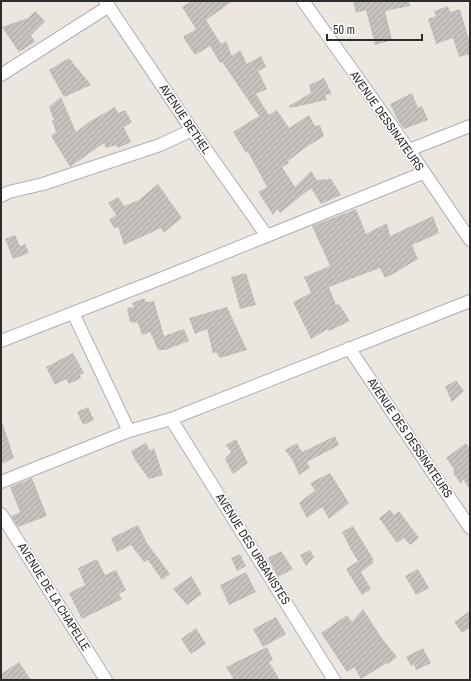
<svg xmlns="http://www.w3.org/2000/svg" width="471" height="681" viewBox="0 0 471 681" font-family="'Archivo Narrow',sans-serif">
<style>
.building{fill:url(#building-hatch)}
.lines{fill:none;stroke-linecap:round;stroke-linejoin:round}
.street-casing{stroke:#adb0b7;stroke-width:14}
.street{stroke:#fff;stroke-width:12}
.labels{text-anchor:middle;stroke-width:3.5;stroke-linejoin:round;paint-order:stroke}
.street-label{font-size:12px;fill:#2c2c2c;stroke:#fff}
</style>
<defs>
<pattern id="building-hatch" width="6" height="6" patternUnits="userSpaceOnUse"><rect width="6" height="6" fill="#c5c1bc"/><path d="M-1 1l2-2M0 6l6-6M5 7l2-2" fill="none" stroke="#a9a6a2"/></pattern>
</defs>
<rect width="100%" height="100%" fill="#ece6e1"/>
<!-- building -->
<g class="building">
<polygon points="192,1 233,1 206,20 221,44 226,41 232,56 240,50 247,64 261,56 266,67 258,71 267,89 256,94 269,115 277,110 289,128 309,115 315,126 320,125 324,136 305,148 288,161 289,163 282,167 295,187 311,171 317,180 331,179 341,195 321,204 311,188 280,213 277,209 273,215 258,192 267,187 248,152 246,153 233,132 259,116 222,62 220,63 210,46 195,55 183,37 196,29 182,7"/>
<polygon points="353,1 409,1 410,6 385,11 392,40 375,45 366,10 356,13"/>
<polygon points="448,6 450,12 460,9 468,37 470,37 470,54 459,57 453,38 436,44 428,19 436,16 434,11"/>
<polygon points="35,11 45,21 31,35 35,42 19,52 2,27 28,18"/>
<polygon points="69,58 91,85 64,97 49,70"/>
<polygon points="324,78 332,94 325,95 327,100 290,108 289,106 311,93 309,85"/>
<polygon points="412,93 418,108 422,106 428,120 404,129 398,121 390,104"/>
<polygon points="61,97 76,132 89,122 115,107 118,113 125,110 132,122 124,127 131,142 118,148 116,145 106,148 104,143 70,167 51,136 56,132 52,121 54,120 49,107"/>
<polygon points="158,184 182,218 163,233 161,228 124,245 118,227 114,228 109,220 116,215 108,203 118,197 124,206 139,200"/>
<polygon points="356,209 366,234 387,223 390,236 433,216 439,233 412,245 418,259 395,273 385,278 380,268 329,287 336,305 339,304 350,321 329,331 328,329 311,339 293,302 311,293 304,277 330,266 312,226"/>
<polygon points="15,235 20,246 25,244 29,253 13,259 5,239"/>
<polygon points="246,273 256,305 240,309 231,277"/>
<polygon points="144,298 146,302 154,301 164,336 184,329 189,341 165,350 158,350 150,332 142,335 138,323 130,322 127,308 134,307 132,303"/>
<polygon points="227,307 247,350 220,358 216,352 213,354 207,329 195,334 189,318"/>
<polygon points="73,353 84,373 80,375 81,378 69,384 66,379 55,385 46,367"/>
<polygon points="456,380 464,391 452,402 445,387"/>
<polygon points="88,407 94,420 83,425 77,412"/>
<polygon points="1,424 3,424 14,458 1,464"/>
<polygon points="335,436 339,445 307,462 310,468 299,475 293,461 285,450 297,443 302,452"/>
<polygon points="236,439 248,463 233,474 225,459 231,452 226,445"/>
<polygon points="146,443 150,451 154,448 163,475 149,479 135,460 131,451"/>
<polygon points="466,443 470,449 470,489 463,479 461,484 453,473 454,469 446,458"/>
<polygon points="330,473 349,503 329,519 322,507 307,518 299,503 315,490 310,483"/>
<polygon points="32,478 47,516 18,527 11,516 20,512 10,487"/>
<polygon points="390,510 394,515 399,511 419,538 410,545 404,538 397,543 379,518"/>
<polygon points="138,525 147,543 170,574 162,580 148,560 144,562 131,545 117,552 111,538"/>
<polygon points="353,526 374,560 372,561 373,563 361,572 371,589 362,595 346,569 358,561 351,550 342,532"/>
<polygon points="310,550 314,557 306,566 300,555"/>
<polygon points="281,551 293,569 278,577 268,558"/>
<polygon points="240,554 246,566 237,571 231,558"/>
<polygon points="97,559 105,575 116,570 126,590 119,594 122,599 82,619 69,593 85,585 78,568"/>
<polygon points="418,569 429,588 416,595 405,576"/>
<polygon points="246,572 256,592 229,605 220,585"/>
<polygon points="191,576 202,594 187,605 173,589"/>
<polygon points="363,609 381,637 397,657 388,664 387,663 361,679 354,667 347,672 321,633 347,615 352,622"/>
<polygon points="470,611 470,628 462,633 454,622"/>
<polygon points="276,617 286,634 263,647 253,629"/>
<polygon points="196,628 206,644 191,654 181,639"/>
<polygon points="267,647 273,660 269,662 280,680 234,680 226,667"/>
<polygon points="423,648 431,663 416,670 414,664 411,666 406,657"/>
<polygon points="19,662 31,680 1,680 1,674"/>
</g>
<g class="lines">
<defs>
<g id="street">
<polyline points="105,1 192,130 267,236"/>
<polyline points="303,1 409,150 470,240"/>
<polyline points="1,75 109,6"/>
<polyline points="409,150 470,126"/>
<polyline points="1,196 9,192 43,184 160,145 192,130"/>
<polyline points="73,313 129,431"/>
<polyline points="1,341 165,277 423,173"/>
<polyline points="349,348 470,528"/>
<polyline points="171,419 334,680"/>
<polyline points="1,482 129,431 171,419 470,301"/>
<polyline points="1,514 106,680"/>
</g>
</defs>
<!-- street casing -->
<use href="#street" class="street-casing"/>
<!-- street -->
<use href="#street" class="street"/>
</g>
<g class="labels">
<!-- street labels -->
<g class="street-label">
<text transform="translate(185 119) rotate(56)" y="4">AVENUE BETHEL</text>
<text transform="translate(387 121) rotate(55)" y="4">AVENUE DESSINATEURS</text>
<text transform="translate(410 438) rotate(56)" y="4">AVENUE DES DESSINATEURS</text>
<text transform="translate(253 549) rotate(58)" y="4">AVENUE DES URBANISTES</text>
<text transform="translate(54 597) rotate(58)" y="4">AVENUE DE LA CHAPELLE</text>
</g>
</g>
<!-- border -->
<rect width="471" height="681" fill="none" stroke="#2c2c2c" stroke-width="4"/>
<!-- scale -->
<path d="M327 34v6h95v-6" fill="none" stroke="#2c2c2c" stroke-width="2"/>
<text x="333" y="34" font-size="12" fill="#2c2c2c" stroke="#ffffff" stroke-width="3" paint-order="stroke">50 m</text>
</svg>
